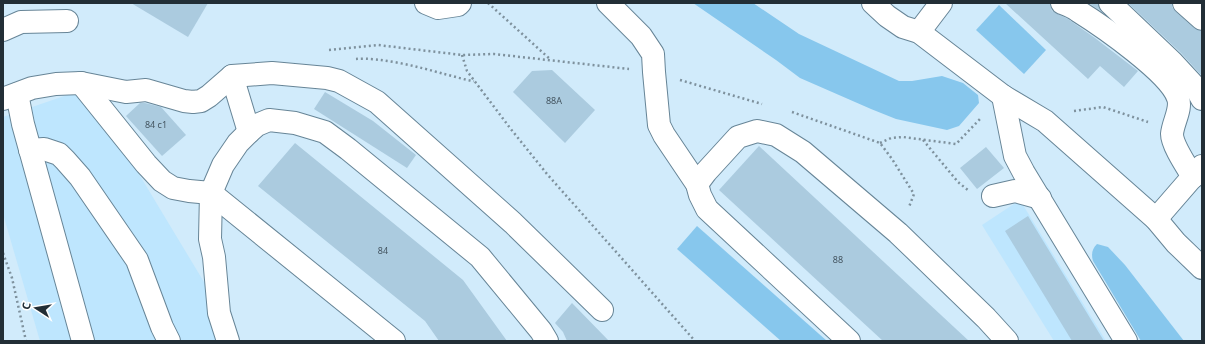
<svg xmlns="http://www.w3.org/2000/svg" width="1205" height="344" viewBox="0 0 1205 344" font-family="'Noto Sans',sans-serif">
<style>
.built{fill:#bee6fe}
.green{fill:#87c7ed}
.building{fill:#abcbdf}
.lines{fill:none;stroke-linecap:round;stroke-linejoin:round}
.minor-casing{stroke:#678597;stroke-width:24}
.path{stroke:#7e919d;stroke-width:2.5;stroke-dasharray:2 3;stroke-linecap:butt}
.minor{stroke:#fff;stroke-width:22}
.labels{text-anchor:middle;stroke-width:4;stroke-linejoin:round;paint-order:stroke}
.number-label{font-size:9px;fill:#445560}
</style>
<rect width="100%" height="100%" fill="#d1ebfb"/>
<!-- built -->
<g class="built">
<polygon points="76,92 113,131 213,297 217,341 40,341 3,214 3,117"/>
<polygon points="1020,200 1106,341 1054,341 982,225"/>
</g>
<!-- green -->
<g class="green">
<polygon points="693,3 753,3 799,34 899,81 912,81 942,76 963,83 978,95 979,103 959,126 947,130 896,119 871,109 800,78 776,60"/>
<polygon points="999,5 1046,50 1024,74 976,30"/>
<polygon points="697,226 827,341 781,341 677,249"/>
<path d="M1097,244L1108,247L1125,265L1184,341H1141L1093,261C1091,254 1092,249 1097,244Z"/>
</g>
<!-- building -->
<g class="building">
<polygon points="131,3 208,3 188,37"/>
<polygon points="1005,3 1050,3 1052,11 1068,19 1095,38 1138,71 1124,87 1100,66 1088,79"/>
<polygon points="1089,3 1098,3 1101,11 1096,8"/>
<polygon points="1128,3 1172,3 1172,7 1176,12 1194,28 1202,31 1202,76 1181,53"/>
<polygon points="552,70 595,110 565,143 513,92 532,71"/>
<polygon points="325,92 373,121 416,155 407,168 314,109"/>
<polygon points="140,103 145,103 161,107 186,135 162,156 126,116"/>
<polygon points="295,143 463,280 507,341 439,341 425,321 258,186"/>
<polygon points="759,146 969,341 883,341 719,190"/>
<polygon points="986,147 1004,168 977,189 960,168"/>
<polygon points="1028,216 1104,341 1072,341 1005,231"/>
<polygon points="572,303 609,341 567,341 563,332 555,323"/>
</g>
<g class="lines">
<defs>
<g id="minor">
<polyline points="426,3 438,8 458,5 460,3"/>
<polyline points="608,3 641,36 653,54 654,72 659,125 664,135 697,184 700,195 707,209 849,341"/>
<polyline points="873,3 887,16 903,27 919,32 1003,96 1045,121 1156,219 1176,243 1202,268"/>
<path d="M1062,3C1067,5 1073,7 1078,11C1102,26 1170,73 1178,98C1182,109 1173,122 1172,134C1172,145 1187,167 1193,177"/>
<polyline points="1110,3 1172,62 1196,88 1202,99"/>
<polyline points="1184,3 1202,19"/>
<polyline points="3,30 21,22 67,21"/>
<polyline points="919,32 941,3"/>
<polyline points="232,76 249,132"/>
<polyline points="81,83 146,164 162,181 173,188 189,191 211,193 394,341"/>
<polyline points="17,94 23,124 83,341"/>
<polyline points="1003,96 1015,156 1024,173 1126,341"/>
<polyline points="3,99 32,88 56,84 81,83 126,92 146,90 184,101 193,102 201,101 209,96 232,76 272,73 327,78 339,81 377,102 513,223 602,310"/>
<polyline points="30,150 44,149 59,154 65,160 80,177 137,260 162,327 169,341"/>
<polyline points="697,184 706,172 738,137 757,131 776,135 803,152 898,233 986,318 1007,341"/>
<polyline points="993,196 1015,191 1040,198"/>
<polyline points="1156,219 1202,166"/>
<polyline points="228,341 219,313 214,257 210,239 211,193 223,165 238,143 249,132 257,125 269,120 295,123 325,132 348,149 480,257 541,331 547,341"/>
</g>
</defs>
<!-- minor casing -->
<use href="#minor" class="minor-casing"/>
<!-- path -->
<g class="path">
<polyline points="488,3 551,60"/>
<polyline points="329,50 378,45 462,55 494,54 629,69"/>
<polyline points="462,55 467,71 510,128 547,174 695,341"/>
<path d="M356,59C380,57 420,67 444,74C454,76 464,80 474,81"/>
<polyline points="680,80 762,104"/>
<polyline points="1074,111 1103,107 1148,122"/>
<polyline points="792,112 880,143 892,159 914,194 909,207"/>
<polyline points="923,140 958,182 969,191"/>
<polyline points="880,143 891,138 903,137 956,144 981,118"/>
<polyline points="3,253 12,278 26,341"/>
</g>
<!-- minor -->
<use href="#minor" class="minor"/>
</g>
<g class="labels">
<!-- number labels -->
<g class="number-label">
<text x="554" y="104">88А</text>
<text x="156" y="128">84 с1</text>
<text x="383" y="254">84</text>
<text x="838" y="263">88</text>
</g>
</g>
<!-- border -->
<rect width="1205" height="344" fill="none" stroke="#222e36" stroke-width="8"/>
<!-- north arrow -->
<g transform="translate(36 308) rotate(282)" stroke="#ffffff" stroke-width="3" paint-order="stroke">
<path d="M0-3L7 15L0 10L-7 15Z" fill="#222e36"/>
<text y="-6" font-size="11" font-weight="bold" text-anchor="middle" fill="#222e36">С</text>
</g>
</svg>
